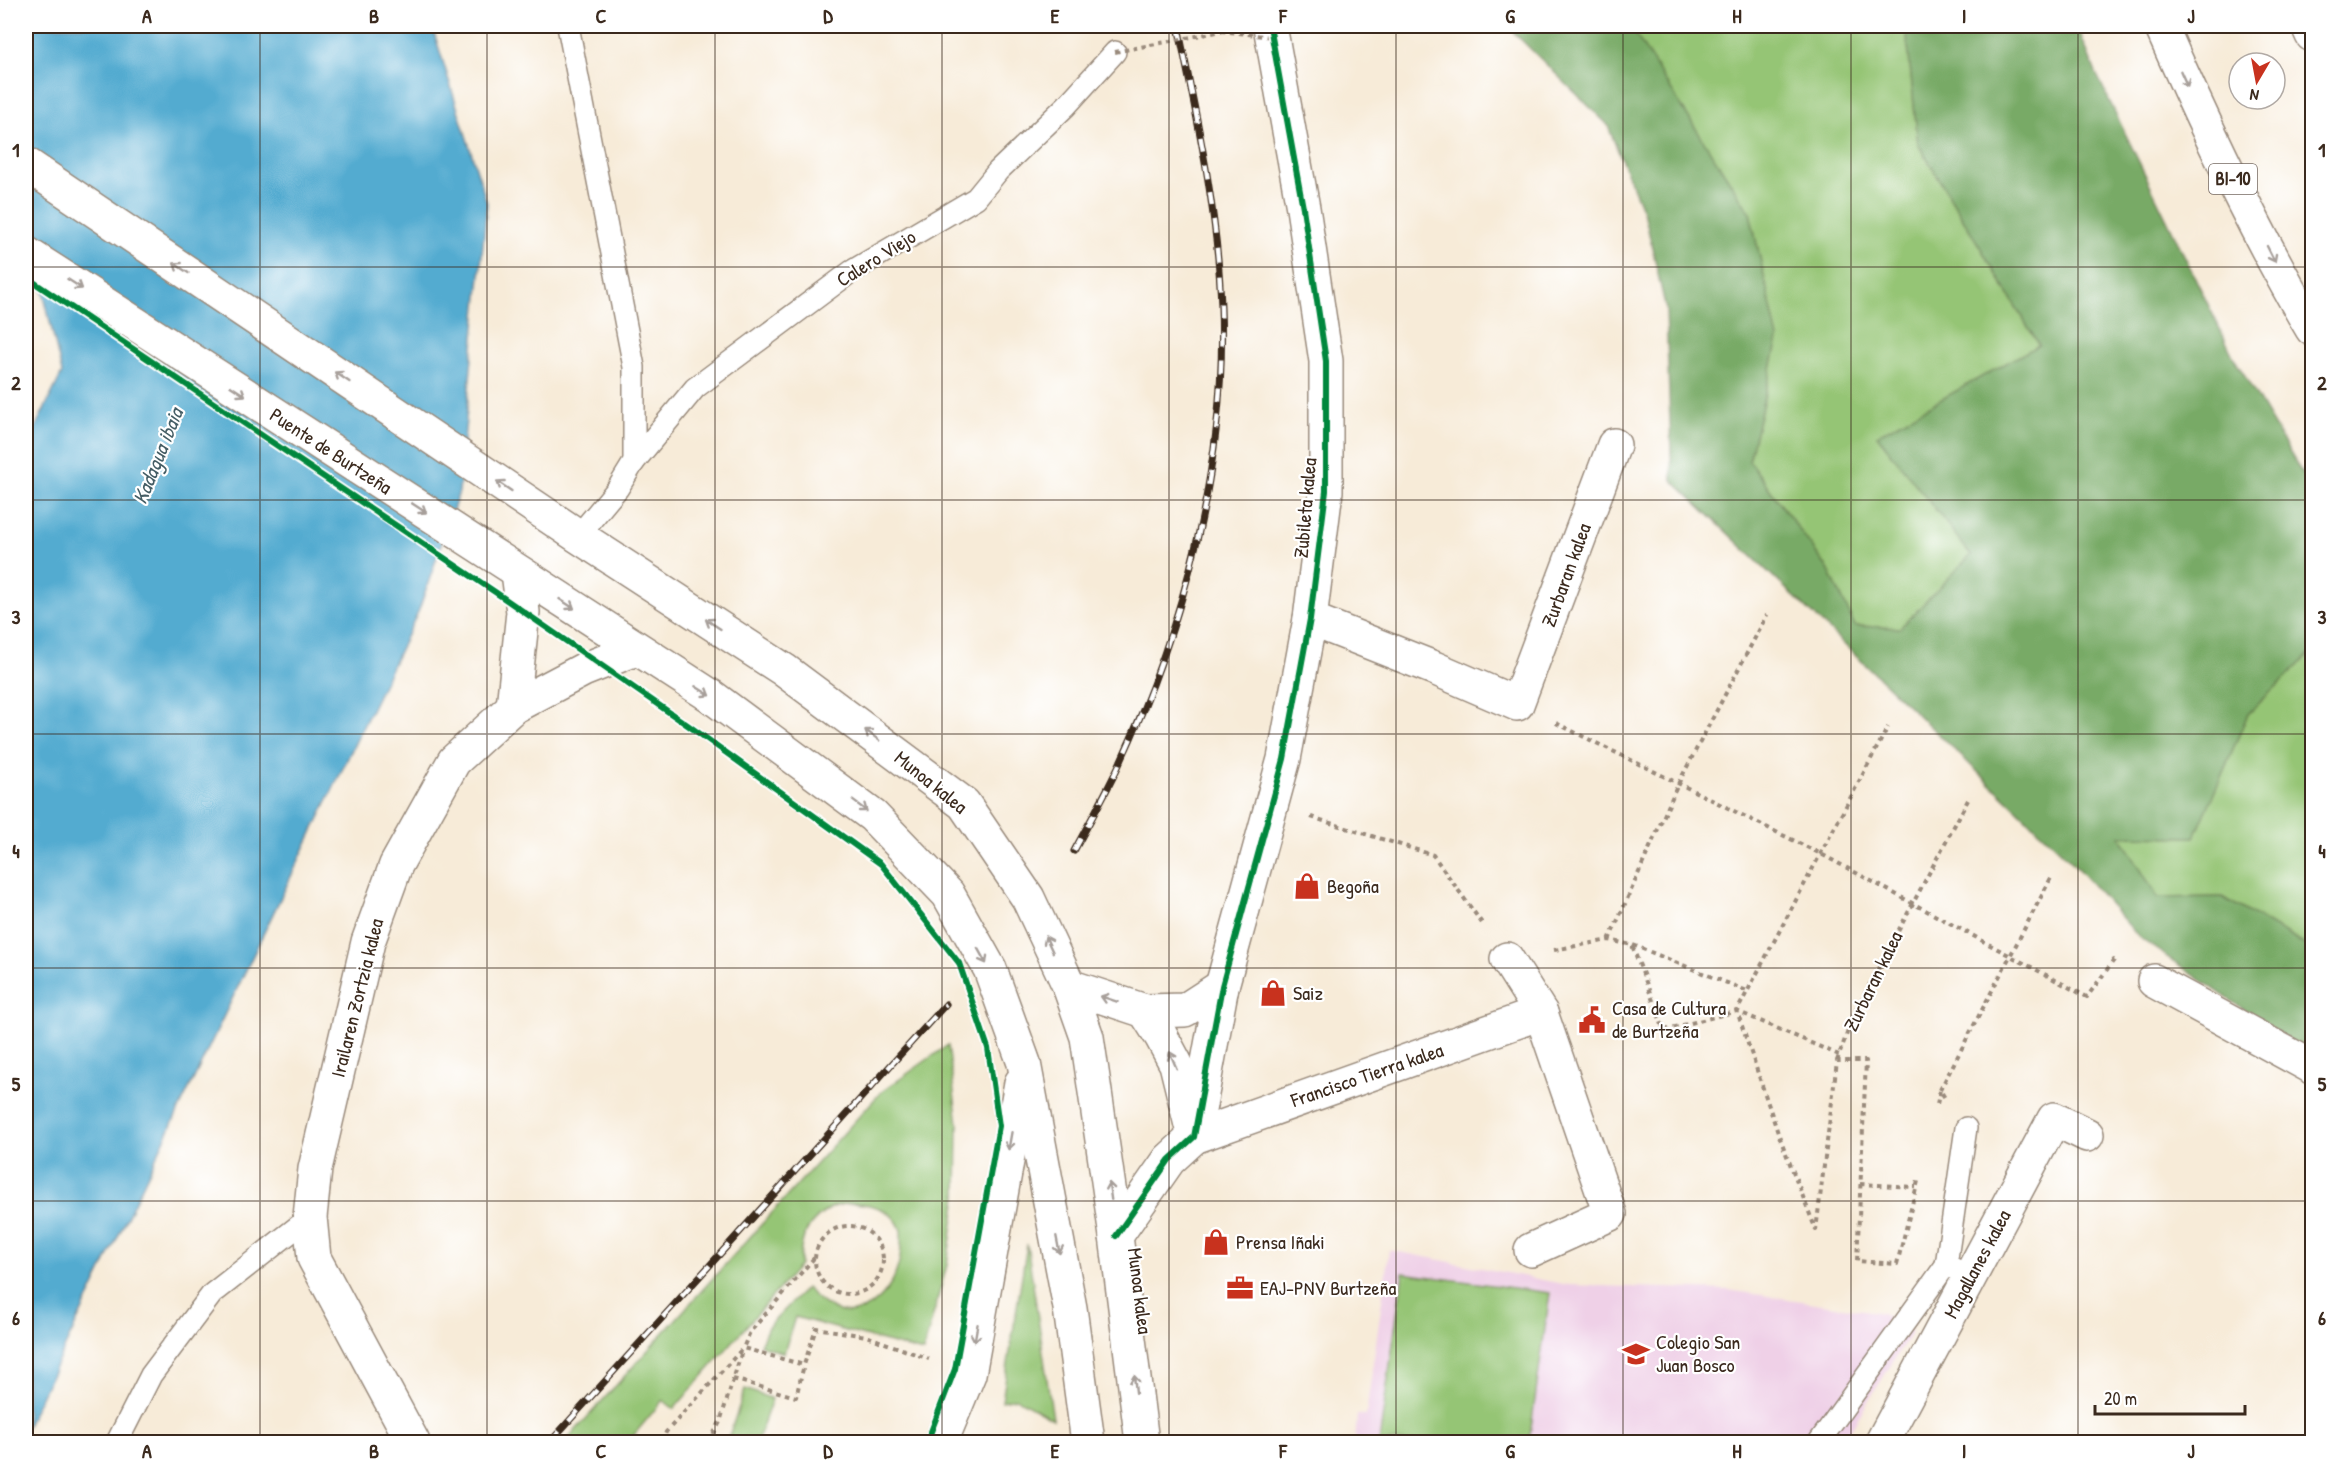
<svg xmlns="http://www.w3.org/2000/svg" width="2338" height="1468" viewBox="0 0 2338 1468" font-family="'Patrick Hand',sans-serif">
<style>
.built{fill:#efd0e7}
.green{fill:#95c574;stroke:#687849;stroke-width:1.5}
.forest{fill:#78aa66;stroke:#5a6a42;stroke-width:1.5}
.water{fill:#53abd0;stroke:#476a77;stroke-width:1.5}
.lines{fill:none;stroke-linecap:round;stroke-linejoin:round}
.service-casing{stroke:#998a7b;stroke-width:24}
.minor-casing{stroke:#998a7b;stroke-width:36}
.tertiary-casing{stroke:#998a7b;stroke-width:36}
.primary-casing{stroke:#998a7b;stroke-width:36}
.motorway-casing{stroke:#998a7b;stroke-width:36}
.path{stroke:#998a7b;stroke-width:4;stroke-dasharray:4.5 4.5;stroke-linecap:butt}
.service{stroke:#fff;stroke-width:21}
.minor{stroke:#fff;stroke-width:33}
.tertiary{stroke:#fff;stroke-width:33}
.primary{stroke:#fff;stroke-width:33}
.motorway{stroke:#fff;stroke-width:33}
.rail-casing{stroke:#3b2a1e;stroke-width:7}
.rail{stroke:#fff;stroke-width:4.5;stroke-dasharray:14;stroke-linecap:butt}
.path-bridge{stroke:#998a7b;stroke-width:4;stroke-dasharray:4.5 4.5;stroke-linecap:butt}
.cycleway-casing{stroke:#fff;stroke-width:10}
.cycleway{stroke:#00873e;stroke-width:6}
.oneway{stroke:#a79f9a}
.grid{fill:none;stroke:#3b2a1e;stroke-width:1.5;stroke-opacity:0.55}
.labels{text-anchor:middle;stroke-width:4.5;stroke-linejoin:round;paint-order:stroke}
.shield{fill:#fff;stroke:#766a62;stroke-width:1.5}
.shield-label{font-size:18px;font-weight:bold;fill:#3b2a1e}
.street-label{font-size:20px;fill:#3b2a1e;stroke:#fff}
.poi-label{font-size:20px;fill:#3b2a1e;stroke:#fff;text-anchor:start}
.water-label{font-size:21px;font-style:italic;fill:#455e65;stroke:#fff}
.neatline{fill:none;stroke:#3b2a1e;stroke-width:2}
.grid-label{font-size:20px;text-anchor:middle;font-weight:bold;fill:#3b2a1e}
</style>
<rect width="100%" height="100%" fill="#fff"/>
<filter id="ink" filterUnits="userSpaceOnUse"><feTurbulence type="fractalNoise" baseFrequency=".0167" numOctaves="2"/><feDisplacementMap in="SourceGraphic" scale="12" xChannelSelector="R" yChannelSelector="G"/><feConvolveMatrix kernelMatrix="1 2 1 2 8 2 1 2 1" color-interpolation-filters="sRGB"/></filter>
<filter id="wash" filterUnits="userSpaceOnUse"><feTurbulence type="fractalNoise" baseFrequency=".008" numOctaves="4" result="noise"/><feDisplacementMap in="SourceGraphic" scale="24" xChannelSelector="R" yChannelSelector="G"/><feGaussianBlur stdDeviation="1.35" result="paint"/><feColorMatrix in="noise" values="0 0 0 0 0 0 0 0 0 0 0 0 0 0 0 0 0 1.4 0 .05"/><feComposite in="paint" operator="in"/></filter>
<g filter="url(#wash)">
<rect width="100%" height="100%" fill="#f7ebd8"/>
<!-- built -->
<polygon class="built" points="1389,1250 1568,1285 1728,1290 1882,1313 1912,1331 1843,1442 1355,1442 1357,1415 1366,1415"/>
<!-- green -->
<g class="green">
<polygon points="1629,26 1906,26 1918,144 2039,345 1878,435 1972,555 1900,628 1855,626 1828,569 1749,461 1778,339 1750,213"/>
<polygon points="2312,652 2312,949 2222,897 2158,898 2119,836 2195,837 2248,714"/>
<path d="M948,1045L958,1124L957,1196L947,1265L923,1352L795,1317L784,1353L760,1345L768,1327L806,1288C818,1300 835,1316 854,1312C886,1306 902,1271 901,1241C901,1238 902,1231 900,1228C891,1204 852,1198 831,1208C822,1213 813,1221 807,1230C801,1240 800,1253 800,1265L674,1409L663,1400L628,1442H565L880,1093Z"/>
<polygon points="1027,1244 1053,1419 1016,1398 1002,1401"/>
<polygon points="1403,1273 1550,1293 1529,1442 1379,1442"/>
<polygon points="745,1389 772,1399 757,1442 727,1442"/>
</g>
<!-- forest -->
<polygon class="forest" points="1507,26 1629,26 1634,32 1750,213 1778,339 1749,461 1828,569 1855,626 1900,628 1971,555 1877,435 2039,345 1918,144 1906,26 2077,26 2096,73 2234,358 2312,490 2312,652 2248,714 2195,837 2120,836 2158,898 2222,897 2312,949 2312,1056 2141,939 2070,860 1672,480 1666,310 1645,216 1607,124"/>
<!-- water -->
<polygon class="water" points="26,26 432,26 487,203 459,492 419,610 26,1428 26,446 62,373 26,219"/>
</g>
<g filter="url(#ink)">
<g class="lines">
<defs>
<g id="service">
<polyline points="568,26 634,367 634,462 618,488 578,536"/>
<polyline points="634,462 695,388 852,271 976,198 998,171 1066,106 1115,52"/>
<polyline points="1959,1271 1946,1265 1966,1128"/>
<polyline points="117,1442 151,1375 212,1294 310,1217"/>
<polyline points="1819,1442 1946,1265"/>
</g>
<g id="minor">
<polyline points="1310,619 1434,668 1517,704 1614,445"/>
<polyline points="513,707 523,612 518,572"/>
<polyline points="1507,959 1541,1013"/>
<polyline points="2154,981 2312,1067"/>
<polyline points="1145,1011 1161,1036 1176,1064 1194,1137 1541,1013 1610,1214 1531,1250"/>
<polyline points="413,1442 314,1258 310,1217 315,1169 368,942 396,865 454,761 513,707 583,670 636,649"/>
<polyline points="1882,1442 2054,1119 2087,1135"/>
</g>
<g id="tertiary">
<polyline points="1069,986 1145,1011 1185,1010 1222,986"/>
<polyline points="1116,1236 1169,1160 1194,1137 1222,986 1284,759 1310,619 1326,491 1326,361 1303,208 1270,26"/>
</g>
<g id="primary">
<polyline points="26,164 578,536 784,670 964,804 1028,898 1069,986 1087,1037 1116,1236 1142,1442"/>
<polyline points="26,253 711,696 873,816 948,894 990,969 1024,1063 1070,1308 1088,1442"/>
<polyline points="941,1442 969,1374 1021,1083"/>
</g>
<g id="motorway">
<path d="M2161,26C2206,129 2255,232 2312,329"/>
<polyline points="2308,26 2312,35"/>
</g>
</defs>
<!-- service casing -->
<use href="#service" class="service-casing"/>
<!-- minor casing -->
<use href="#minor" class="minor-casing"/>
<!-- tertiary casing -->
<use href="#tertiary" class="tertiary-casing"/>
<!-- primary casing -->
<use href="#primary" class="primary-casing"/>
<!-- motorway casing -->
<use href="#motorway" class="motorway-casing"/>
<!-- path -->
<g class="path">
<polyline points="1556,723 1821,854 2087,997 2114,960 2118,962"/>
<polyline points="1311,817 1433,855 1484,926"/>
<polyline points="1609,940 1678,784 1767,615"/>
<polyline points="1633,945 1747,991"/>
<polyline points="1554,950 1609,940 1632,945 1664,1030 1737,1011 1778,1133 1816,1230 1837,1061 1866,1061 1857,1261 1897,1264 1918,1181"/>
<polyline points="1839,1055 1737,1011 1888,727"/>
<polyline points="1837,1061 1854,1014 1968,800"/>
<polyline points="1940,1090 2052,876"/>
<polyline points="1937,1104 1940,1090 1945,1098"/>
<polyline points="1860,1184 1916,1187"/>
<circle cx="849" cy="1260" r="34"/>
<polyline points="814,1258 750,1332 743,1348 804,1365 816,1328 866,1336 929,1359"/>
<polyline points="733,1379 796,1397 804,1365"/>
<polyline points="662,1442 666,1432 743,1348"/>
<polyline points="709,1442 720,1422 742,1351"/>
</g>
<!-- service -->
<use href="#service" class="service"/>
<!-- minor -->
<use href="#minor" class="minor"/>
<!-- tertiary -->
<use href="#tertiary" class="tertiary"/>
<!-- primary -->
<use href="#primary" class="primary"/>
<!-- motorway -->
<use href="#motorway" class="motorway"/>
<defs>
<g id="rail">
<path d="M1074,851C1089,823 1105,795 1118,767C1184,626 1227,463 1221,307C1218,212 1197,118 1178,26"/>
<polyline points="550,1442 946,1004"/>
</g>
</defs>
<!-- rail casing -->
<use href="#rail" class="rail-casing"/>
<!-- rail -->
<use href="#rail" class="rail"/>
<!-- path-bridge -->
<polyline class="path-bridge" points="1115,52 1222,31 1272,37"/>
<defs>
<g id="cycleway">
<polyline points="26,277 495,592 689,726 881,864 959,963 988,1048 999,1126 955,1369 927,1442"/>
<polyline points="1116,1236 1169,1160 1194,1137 1222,986 1284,759 1310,619 1326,491 1326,361 1303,208 1270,26"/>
</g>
</defs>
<!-- cycleway casing -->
<use href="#cycleway" class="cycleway-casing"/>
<!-- cycleway -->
<use href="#cycleway" class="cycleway"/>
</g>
<!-- one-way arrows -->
<defs><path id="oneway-shaft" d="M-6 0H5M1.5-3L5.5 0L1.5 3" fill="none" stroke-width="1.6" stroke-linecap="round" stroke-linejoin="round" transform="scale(1.5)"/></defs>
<g class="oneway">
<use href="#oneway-shaft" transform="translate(2184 79) rotate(66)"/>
<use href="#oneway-shaft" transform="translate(2271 254) rotate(63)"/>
<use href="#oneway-shaft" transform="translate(181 268) rotate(-146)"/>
<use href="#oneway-shaft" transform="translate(75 284) rotate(33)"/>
<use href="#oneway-shaft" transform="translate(342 377) rotate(-146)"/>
<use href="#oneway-shaft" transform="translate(238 391) rotate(33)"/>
<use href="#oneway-shaft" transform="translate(504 486) rotate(-146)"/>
<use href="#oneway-shaft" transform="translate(419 508) rotate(33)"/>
<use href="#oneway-shaft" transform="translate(567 604) rotate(33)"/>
<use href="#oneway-shaft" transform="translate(713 624) rotate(-147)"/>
<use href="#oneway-shaft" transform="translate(703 691) rotate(32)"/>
<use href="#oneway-shaft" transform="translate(872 735) rotate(-143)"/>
<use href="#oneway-shaft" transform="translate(860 806) rotate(37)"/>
<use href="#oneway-shaft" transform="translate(1049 944) rotate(-115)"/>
<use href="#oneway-shaft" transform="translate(982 956) rotate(61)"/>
<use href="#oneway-shaft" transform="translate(1109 999) rotate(-162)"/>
<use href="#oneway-shaft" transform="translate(1173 1060) rotate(-113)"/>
<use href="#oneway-shaft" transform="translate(1010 1141) rotate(100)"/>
<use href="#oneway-shaft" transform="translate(1110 1191) rotate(-98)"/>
<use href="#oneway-shaft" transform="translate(1058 1245) rotate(79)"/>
<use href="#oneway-shaft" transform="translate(976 1333) rotate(100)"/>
<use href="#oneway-shaft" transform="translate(1135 1384) rotate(-97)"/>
</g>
</g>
<!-- grid -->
<path class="grid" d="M260,26V1442M487,26V1442M715,26V1442M942,26V1442M1169,26V1442M1396,26V1442M1623,26V1442M1851,26V1442M2078,26V1442M26,267H2312M26,500H2312M26,734H2312M26,968H2312M26,1201H2312"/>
<!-- icons -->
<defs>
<symbol id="shop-bare" viewBox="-9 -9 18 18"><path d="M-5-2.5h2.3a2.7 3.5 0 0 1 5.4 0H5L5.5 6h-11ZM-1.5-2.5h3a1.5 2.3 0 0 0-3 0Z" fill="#c8321e" stroke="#fff" stroke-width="2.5" paint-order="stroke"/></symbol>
<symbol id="civic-bare" viewBox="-9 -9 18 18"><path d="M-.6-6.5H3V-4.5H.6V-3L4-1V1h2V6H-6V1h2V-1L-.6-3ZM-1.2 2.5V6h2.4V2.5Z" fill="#c8321e" stroke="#fff" stroke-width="2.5" paint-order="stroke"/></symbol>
<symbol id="office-bare" viewBox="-9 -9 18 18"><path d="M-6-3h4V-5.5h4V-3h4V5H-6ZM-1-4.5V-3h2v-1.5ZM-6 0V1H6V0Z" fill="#c8321e" stroke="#fff" stroke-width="2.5" paint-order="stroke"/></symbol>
<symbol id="school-bare" viewBox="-9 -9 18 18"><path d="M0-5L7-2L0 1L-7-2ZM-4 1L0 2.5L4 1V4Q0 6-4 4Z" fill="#c8321e" stroke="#fff" stroke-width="2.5" paint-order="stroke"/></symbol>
</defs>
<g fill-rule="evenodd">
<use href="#shop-bare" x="1288" y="867" width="38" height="38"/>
<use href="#shop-bare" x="1254" y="974" width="38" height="38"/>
<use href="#civic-bare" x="1573" y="1001" width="38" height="38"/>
<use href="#shop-bare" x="1197" y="1223" width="38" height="38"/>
<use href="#office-bare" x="1221" y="1269" width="38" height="38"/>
<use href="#school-bare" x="1617" y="1335" width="38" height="38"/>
</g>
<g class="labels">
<!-- shield labels -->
<rect class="shield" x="2209" y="164" width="48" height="30" rx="4.5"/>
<g class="shield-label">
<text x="2233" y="185">BI-10</text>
</g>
<!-- street labels -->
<g class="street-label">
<text transform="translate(876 258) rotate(-32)" y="7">Calero Viejo</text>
<text transform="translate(331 451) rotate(33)" y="7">Puente de Burtzeña</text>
<text transform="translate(1305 508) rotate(-85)" y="7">Zubileta kalea</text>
<text transform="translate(1566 575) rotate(-70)" y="7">Zurbaran kalea</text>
<text transform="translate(931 782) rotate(39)" y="7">Munoa kalea</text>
<text transform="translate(1873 981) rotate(-64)" y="7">Zurbaran kalea</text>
<text transform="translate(357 998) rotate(-76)" y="7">Irailaren Zortzia kalea</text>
<text transform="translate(1367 1075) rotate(-19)" y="7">Francisco Tierra kalea</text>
<text transform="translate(1977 1264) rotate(-62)" y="7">Magallanes kalea</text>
<text transform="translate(1140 1291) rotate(83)" y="7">Munoa kalea</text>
</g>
<!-- poi labels -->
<g class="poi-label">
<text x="1327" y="893">Begoña</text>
<text x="1293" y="1000">Saiz</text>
<text x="1612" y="1015">Casa de Cultura<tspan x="1612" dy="23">de Burtzeña</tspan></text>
<text x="1236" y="1249">Prensa Iñaki</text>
<text x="1260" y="1295">EAJ-PNV Burtzeña</text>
<text x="1656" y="1349">Colegio San<tspan x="1656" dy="23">Juan Bosco</tspan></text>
</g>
<!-- water labels -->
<g class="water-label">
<text transform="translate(158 456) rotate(-68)" y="7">Kadagua ibaia</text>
</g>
</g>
<!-- margin -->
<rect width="2338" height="1468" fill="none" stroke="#fff" stroke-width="66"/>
<!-- north arrow -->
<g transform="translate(2257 81) rotate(190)"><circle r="28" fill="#ffffff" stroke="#b1aaa5" stroke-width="1.5"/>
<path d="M0-4.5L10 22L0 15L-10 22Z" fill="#c8321e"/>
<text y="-9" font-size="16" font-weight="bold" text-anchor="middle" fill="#3b2a1e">N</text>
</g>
<!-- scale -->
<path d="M2095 1405v9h150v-9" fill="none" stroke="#3b2a1e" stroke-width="3"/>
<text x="2104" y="1405" font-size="18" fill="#3b2a1e" stroke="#ffffff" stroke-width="4.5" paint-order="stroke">20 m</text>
<rect x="33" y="33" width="2272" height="1402" class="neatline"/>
<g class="grid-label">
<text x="147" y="23">A</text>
<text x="374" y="23">B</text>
<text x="601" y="23">C</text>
<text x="828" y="23">D</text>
<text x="1055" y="23">E</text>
<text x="1283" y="23">F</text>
<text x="1510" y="23">G</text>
<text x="1737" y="23">H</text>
<text x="1964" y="23">I</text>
<text x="2191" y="23">J</text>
<text x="16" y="157">1</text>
<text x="2322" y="157">1</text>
<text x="16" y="390">2</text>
<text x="2322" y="390">2</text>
<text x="16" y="624">3</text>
<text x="2322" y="624">3</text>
<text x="16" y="858">4</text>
<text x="2322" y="858">4</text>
<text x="16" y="1091">5</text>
<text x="2322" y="1091">5</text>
<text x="16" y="1325">6</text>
<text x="2322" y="1325">6</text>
<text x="147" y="1458">A</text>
<text x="374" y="1458">B</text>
<text x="601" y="1458">C</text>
<text x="828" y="1458">D</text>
<text x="1055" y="1458">E</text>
<text x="1283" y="1458">F</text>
<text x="1510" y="1458">G</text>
<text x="1737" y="1458">H</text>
<text x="1964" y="1458">I</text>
<text x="2191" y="1458">J</text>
</g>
</svg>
